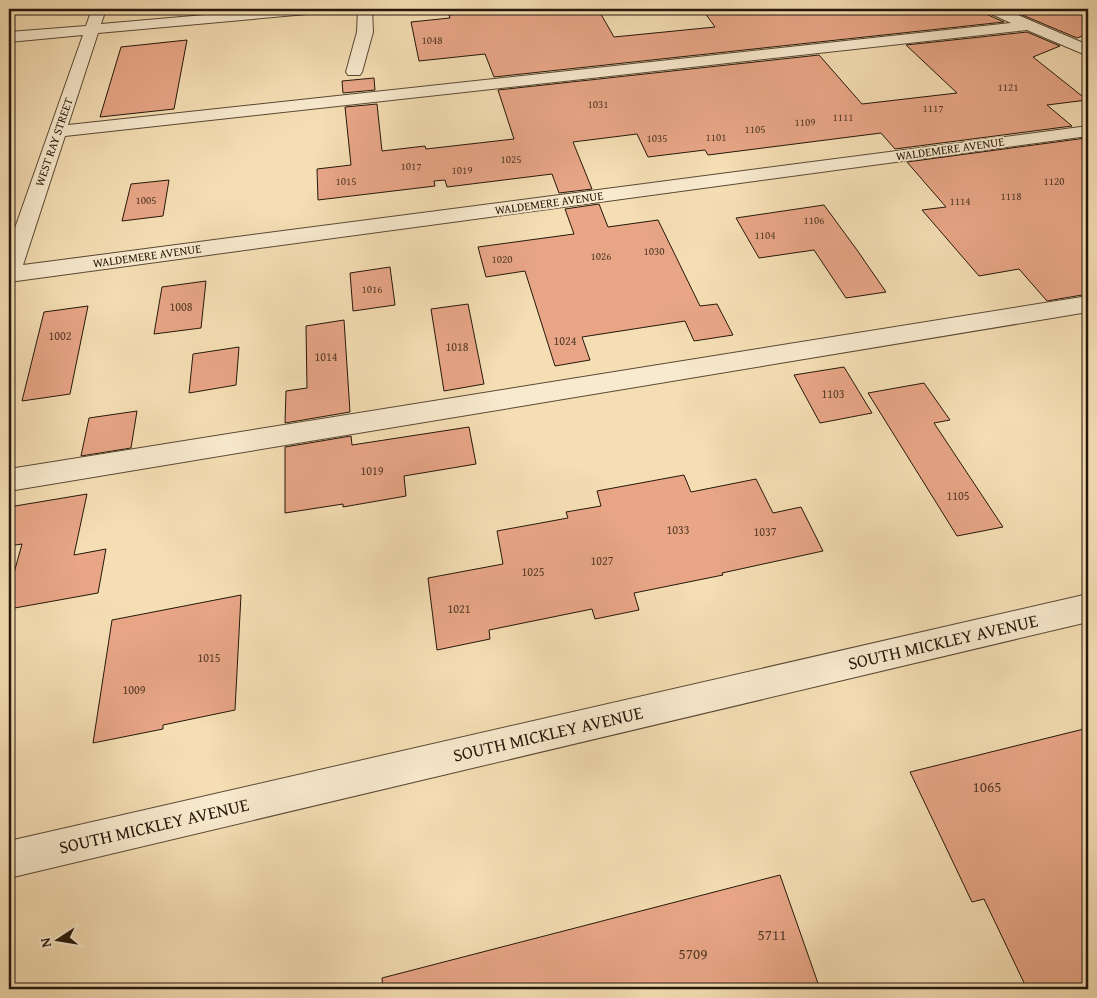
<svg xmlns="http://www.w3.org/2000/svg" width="1097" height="998" viewBox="0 0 1097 998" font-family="'Gentium Book Plus',serif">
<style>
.building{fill:#e8a687;stroke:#25170a}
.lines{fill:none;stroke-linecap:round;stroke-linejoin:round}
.minor-casing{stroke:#594934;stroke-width:2}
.minor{fill:#f8eace;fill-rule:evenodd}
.labels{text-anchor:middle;stroke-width:4;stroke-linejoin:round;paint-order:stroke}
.far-number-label{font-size:11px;fill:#563b29}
.far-street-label{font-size:12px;fill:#25170a;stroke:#f8eace}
.number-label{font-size:12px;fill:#563b29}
.near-number-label{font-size:15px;fill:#563b29}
.near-street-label{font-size:18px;fill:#25170a;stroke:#f8eace}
</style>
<rect width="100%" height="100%" fill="#f5deb4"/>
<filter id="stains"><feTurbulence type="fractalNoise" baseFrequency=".004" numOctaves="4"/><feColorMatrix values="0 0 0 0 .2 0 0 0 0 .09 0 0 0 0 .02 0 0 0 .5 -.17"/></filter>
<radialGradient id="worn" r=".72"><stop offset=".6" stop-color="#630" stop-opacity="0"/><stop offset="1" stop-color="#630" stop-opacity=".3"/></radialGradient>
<!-- building -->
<g class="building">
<polygon points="512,9 598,9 614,37 715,27 702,9 983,9 986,14 1004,22 494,77 485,54 419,61 411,22 450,18 449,15"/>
<polygon points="1008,9 1088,9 1088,34 1077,38"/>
<polygon points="1027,32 1060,46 1033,57 1087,100 1047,105 1072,126 895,149 881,133 708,155 705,150 648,157 637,134 573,142 592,189 559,193 552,174 447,187 445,180 434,181 435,186 318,200 317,169 351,165 345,107 377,104 382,151 425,146 426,149 514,139 498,90 819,55 862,104 957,93 906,45"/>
<polygon points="187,40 174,109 100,117 121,47"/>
<polygon points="374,78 375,90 343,93 342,81"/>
<polygon points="1086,138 1088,140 1088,294 1047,301 1019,269 979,276 922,210 946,207 907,162"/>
<polygon points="169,180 163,216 122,221 131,184"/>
<polygon points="599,204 608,227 658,220 700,306 717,304 733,335 694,341 685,321 582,337 590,360 555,366 525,271 486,277 478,247 574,234 565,209"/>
<polygon points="824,205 857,250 886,292 846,298 814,250 759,258 736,218"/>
<polygon points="390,267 395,305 353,311 350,273"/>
<polygon points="206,281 201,328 154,334 162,287"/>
<polygon points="468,304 484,384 444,391 431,309"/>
<polygon points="88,306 70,394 22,401 44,312"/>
<polygon points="344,320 350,412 285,423 286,391 307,388 306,326"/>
<polygon points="239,347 236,385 189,393 193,354"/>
<polygon points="844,367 872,413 820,423 794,375"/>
<polygon points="924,383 950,420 934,423 1003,527 957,536 868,393"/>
<polygon points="137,411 131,448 81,456 89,418"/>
<polygon points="469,427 476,464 404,476 406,496 343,507 343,504 285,513 285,447 351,436 352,445"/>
<polygon points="684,475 691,492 756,479 773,513 801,507 823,551 722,573 723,575 634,593 639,610 595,619 592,609 489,630 490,639 437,650 428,578 503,564 497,531 568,518 566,512 601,506 597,491"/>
<polygon points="87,494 74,555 106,549 98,593 9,609 9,591 22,544 9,546 9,507"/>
<polygon points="241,595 235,710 163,725 163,729 93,743 112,620"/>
<polygon points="1088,728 1088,989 1027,989 984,899 972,902 910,772"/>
<polygon points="780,875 820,989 383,989 382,978"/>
</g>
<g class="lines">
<defs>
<g id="minor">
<polygon points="92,9 106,9 101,24 272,9 325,9 323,12 318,13 98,33 68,125 1011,23 987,12 985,9 1004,9 1088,45 1088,56 1027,30 65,136 23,265 1088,126 1088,136 9,282 9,245 83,35 9,42 9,32 86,26"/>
<polygon points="358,9 372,9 373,32 362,72 360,75 348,75 346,72 357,32"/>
<polygon points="1088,296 1088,312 9,491 9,469"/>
<polygon points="1088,594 1088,622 9,878 9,841"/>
</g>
</defs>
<!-- minor casing -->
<use href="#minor" class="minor-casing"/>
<!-- minor -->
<use href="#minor" class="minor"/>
</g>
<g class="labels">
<!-- far-number labels -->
<g class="far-number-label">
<text x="432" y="44">1048</text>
<text x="1008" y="91">1121</text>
<text x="598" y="108">1031</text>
<text x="933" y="112">1117</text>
<text x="843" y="121">1111</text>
<text x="805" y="126">1109</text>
<text x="755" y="133">1105</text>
<text x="716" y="141">1101</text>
<text x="657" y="142">1035</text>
<text x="511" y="163">1025</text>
<text x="411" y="170">1017</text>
<text x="462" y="174">1019</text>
<text x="346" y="185">1015</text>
<text x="1054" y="185">1120</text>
<text x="1011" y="200">1118</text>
<text x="146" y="204">1005</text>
<text x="960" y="205">1114</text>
<text x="814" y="224">1106</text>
<text x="765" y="239">1104</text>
<text x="654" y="255">1030</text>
<text x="601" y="260">1026</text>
<text x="502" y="263">1020</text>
<text x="372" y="293">1016</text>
</g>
<!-- far-street labels -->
<g class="far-street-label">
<text transform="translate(54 142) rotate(-71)" y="4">WEST RAY STREET</text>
<text transform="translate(950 149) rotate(-8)" y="4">WALDEMERE AVENUE</text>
<text transform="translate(549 203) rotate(-8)" y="4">WALDEMERE AVENUE</text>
<text transform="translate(147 256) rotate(-8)" y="4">WALDEMERE AVENUE</text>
</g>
<!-- number labels -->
<g class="number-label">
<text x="181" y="311">1008</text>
<text x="60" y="340">1002</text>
<text x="565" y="345">1024</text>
<text x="457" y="351">1018</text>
<text x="326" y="361">1014</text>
<text x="833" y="398">1103</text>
<text x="372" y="475">1019</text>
<text x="958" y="500">1105</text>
<text x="678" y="534">1033</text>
<text x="765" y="536">1037</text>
<text x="602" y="565">1027</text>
<text x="533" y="576">1025</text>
<text x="459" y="613">1021</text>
<text x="209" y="662">1015</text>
<text x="134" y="694">1009</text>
</g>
<!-- near-number labels -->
<g class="near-number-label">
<text x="987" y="792">1065</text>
<text x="772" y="940">5711</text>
<text x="693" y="959">5709</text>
</g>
<!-- near-street labels -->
<g class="near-street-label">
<text transform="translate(943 642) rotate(-13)" y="6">SOUTH MICKLEY AVENUE</text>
<text transform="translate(548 734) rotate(-13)" y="6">SOUTH MICKLEY AVENUE</text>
<text transform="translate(154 826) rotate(-13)" y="6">SOUTH MICKLEY AVENUE</text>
</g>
</g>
<!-- margin -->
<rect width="1097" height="998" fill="none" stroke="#f5deb4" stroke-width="30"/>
<rect x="10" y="10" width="1077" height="978" fill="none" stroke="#25170a" stroke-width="2.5"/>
<rect x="15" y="15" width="1067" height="968" fill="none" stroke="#25170a"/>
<!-- north arrow -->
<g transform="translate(58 940) rotate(258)" stroke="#f8eace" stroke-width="4" paint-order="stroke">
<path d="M0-4L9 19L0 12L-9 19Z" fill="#25170a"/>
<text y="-8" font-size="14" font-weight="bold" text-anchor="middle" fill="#25170a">N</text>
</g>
<rect width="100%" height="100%" filter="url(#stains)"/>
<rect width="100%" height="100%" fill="url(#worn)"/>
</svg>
